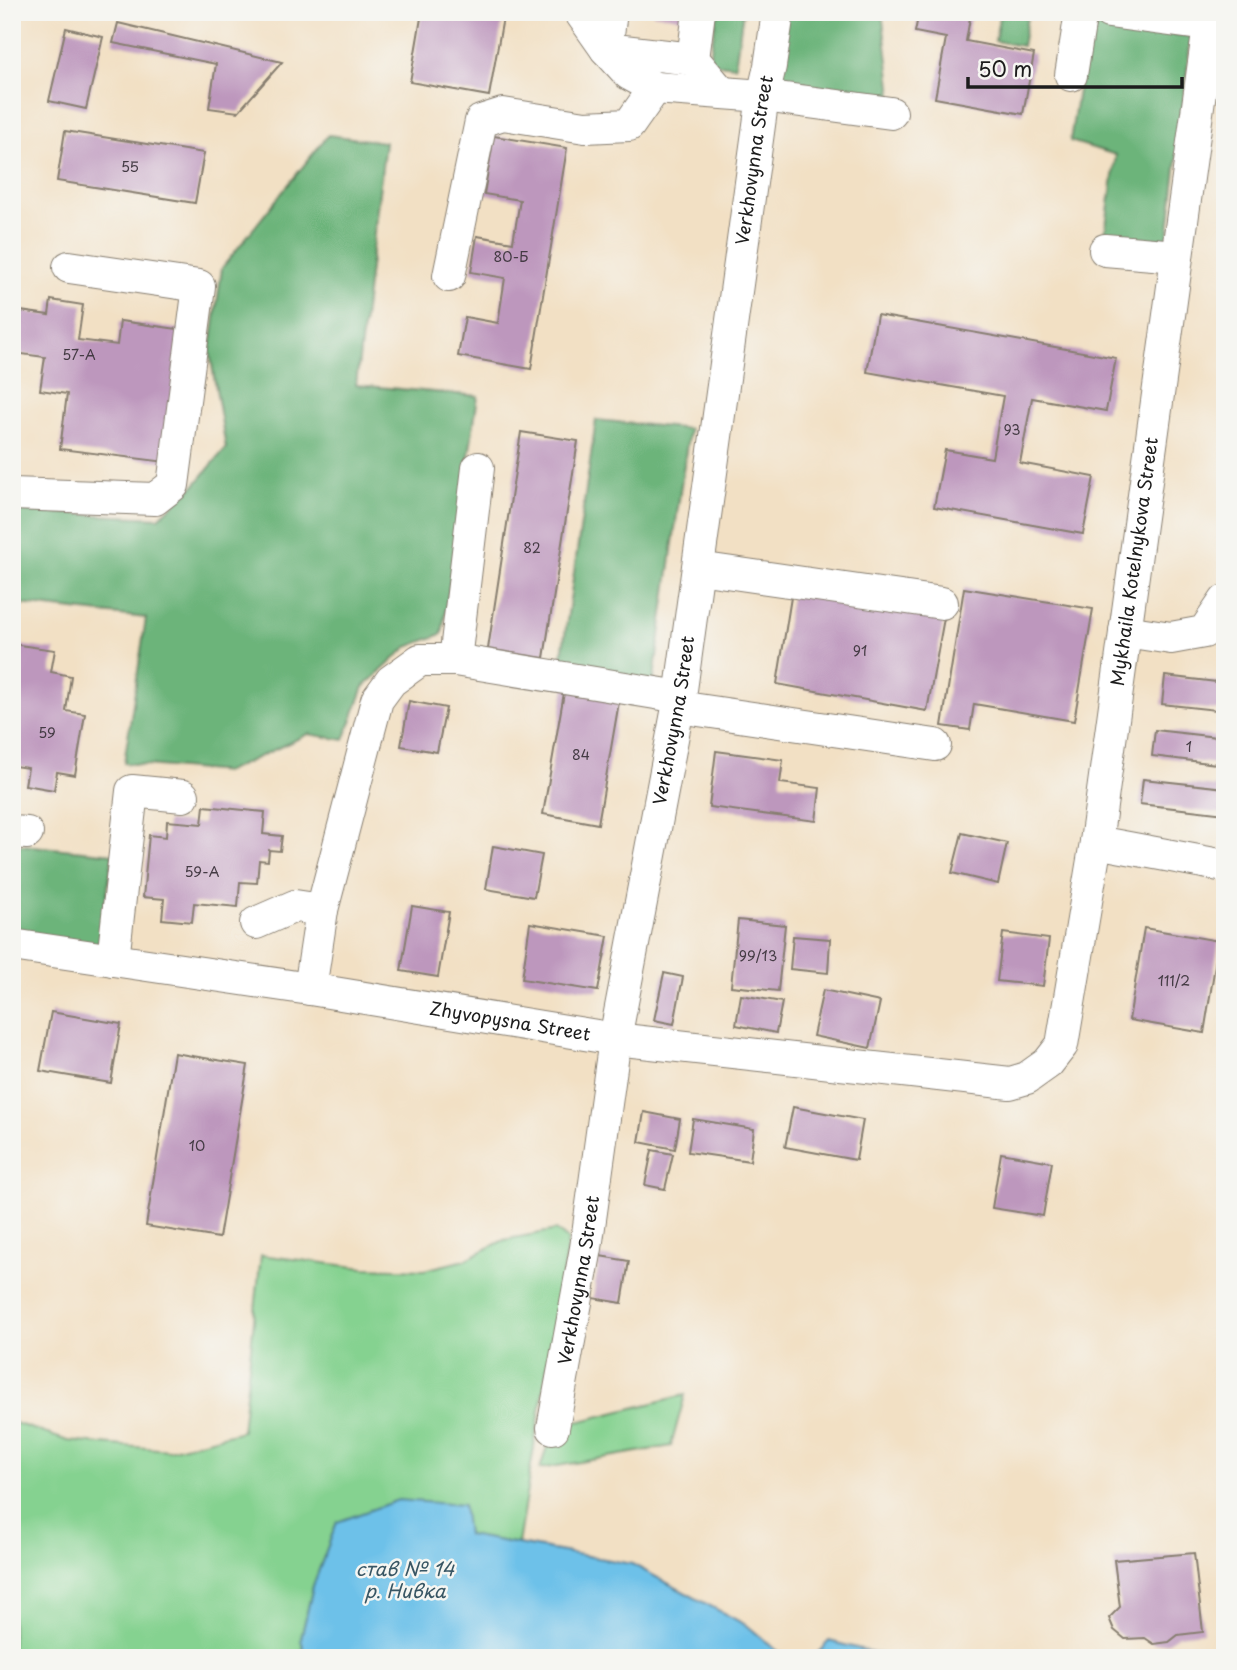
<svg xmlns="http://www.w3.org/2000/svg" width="1237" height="1670" viewBox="0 0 1237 1670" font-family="'Playpen Sans',sans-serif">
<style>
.green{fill:#85d290;stroke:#507756;stroke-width:2}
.forest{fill:#6cb47a;stroke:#44684b;stroke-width:2}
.water{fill:#6dc1e9;stroke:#446e82;stroke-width:2}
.building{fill:#bd97bd}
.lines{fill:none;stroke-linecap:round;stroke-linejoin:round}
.minor-casing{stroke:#877e70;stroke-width:34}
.minor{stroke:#fff;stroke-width:32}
.labels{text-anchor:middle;stroke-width:5;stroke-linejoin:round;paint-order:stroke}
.number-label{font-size:14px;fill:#443b44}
.street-label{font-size:18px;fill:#1c1c1c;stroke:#f6f6f2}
.water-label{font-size:19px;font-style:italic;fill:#385664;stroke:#f6f6f2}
</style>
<rect width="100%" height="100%" fill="#f6f6f2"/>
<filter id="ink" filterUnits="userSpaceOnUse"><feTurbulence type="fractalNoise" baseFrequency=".0143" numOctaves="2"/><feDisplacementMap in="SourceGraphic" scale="14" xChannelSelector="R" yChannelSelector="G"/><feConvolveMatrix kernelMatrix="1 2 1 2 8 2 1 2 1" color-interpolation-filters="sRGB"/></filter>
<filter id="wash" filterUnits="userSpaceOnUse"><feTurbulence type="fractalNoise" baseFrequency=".00686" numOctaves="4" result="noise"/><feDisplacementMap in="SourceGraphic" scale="28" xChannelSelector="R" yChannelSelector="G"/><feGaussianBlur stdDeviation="1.57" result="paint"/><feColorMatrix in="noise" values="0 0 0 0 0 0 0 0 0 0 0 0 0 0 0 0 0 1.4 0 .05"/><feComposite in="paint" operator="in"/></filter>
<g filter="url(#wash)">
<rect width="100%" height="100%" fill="#f2e0c4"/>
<!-- green -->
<g class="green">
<polygon points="556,1230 568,1240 518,1544 467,1535 337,1522 313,1586 301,1639 306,1658 12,1658 12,1422 68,1441 169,1450 242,1431 261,1255 364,1268 424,1270 465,1260 504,1240"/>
<polygon points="685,1395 671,1446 540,1469 553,1428"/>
</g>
<!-- forest -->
<g class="forest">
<polygon points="717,12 743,12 735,66 709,63"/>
<polygon points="785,12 882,12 893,103 775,88"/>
<polygon points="1000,12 1028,12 1022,46 995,41"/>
<polygon points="1088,26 1191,36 1168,239 1104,240 1116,155 1070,141"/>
<polygon points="328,135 385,142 356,385 478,396 442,634 407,647 364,687 344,740 308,734 226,772 124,763 146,618 12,603 12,511 159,518 194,486 226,448 210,353 222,268"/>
<polygon points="596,420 689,429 653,685 560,669"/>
<polygon points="12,844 113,854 99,946 12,933"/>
</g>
<!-- water -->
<g class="water">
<polygon points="398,1500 463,1505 467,1535 632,1564 748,1626 780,1653 805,1658 306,1658 301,1639 313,1586 337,1522"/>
<polygon points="829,1641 895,1658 813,1658"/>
</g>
<g id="blocks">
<!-- building -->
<g class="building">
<polygon points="422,12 504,12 489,96 410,82"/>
<polygon points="653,12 688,12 687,19 653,14"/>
<polygon points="919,12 971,12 966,41 1034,54 1023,114 935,98 946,38 915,32"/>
<polygon points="118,23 282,62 238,112 209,108 216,64 113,43"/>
<polygon points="66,28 103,37 86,109 49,101"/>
<polygon points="65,131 204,153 195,203 57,181"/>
<polygon points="494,136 567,148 531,369 458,356 465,317 498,323 505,278 471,272 477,236 513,242 520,200 484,194"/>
<polygon points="51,300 83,305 78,340 117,345 120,321 192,331 174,463 60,449 67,394 40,390 45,357 14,353 20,311 49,315"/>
<polygon points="877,315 1116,358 1106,411 1032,398 1020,463 1094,477 1083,534 934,507 945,450 992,458 1003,396 867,372"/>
<polygon points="521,432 578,441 544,658 488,649"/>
<polygon points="964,588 1093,609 1074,721 974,704 970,730 942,726"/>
<polygon points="792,591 944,618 927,711 777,684"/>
<polygon points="12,644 55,650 51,672 71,676 66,711 85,714 75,775 57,772 54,790 25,785 28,768 14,766 16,752 12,752"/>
<polygon points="1165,676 1225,683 1225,711 1162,704"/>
<polygon points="565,687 620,696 598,824 543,814"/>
<polygon points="409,701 446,708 437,752 401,746"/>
<polygon points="1155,730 1225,738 1225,765 1152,756"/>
<polygon points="716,751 783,760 780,783 820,788 816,821 709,807"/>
<polygon points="1143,779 1225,788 1225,814 1140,804"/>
<polygon points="204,806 265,812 263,834 282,836 280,851 269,850 268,861 259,860 257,883 240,882 238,907 194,903 192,922 162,919 164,899 143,897 149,835 166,837 167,821 202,824"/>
<polygon points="962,833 1007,843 998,884 952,873"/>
<polygon points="493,846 542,855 534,897 486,889"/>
<polygon points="412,906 449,912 438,977 401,971"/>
<polygon points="738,920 785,925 778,991 731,986"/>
<polygon points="530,923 608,936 598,991 522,979"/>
<polygon points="1144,928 1219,941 1204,1033 1129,1020"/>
<polygon points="1003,933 1049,939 1043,986 997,981"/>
<polygon points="793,936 830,939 828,973 790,969"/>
<polygon points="664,973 683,977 674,1024 654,1020"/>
<polygon points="823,990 880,1002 870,1048 813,1036"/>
<polygon points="741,995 782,1002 776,1033 736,1025"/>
<polygon points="51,1012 121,1024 111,1083 40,1071"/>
<polygon points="174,1053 248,1065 219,1238 146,1226"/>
<polygon points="793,1107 863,1120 856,1160 785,1147"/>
<polygon points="644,1112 680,1119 675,1149 639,1142"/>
<polygon points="693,1119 754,1129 750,1161 688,1152"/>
<polygon points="652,1150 673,1154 665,1189 645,1185"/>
<polygon points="1001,1153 1052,1162 1043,1216 992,1208"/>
<polygon points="600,1256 629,1261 622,1303 593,1298"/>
<polygon points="1194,1553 1203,1632 1178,1635 1169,1642 1154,1644 1145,1638 1125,1639 1114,1630 1109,1618 1120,1607 1114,1560"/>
</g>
</g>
</g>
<g filter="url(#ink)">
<use href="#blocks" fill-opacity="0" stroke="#877e70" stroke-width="2"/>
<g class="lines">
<defs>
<g id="minor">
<polyline points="580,12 606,49 629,74 655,88 763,96 891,113"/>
<polyline points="611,12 606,49 693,59 721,92"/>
<polyline points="1109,12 1200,24 1210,24"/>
<polyline points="693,59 699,12"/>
<polyline points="1071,75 1081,12"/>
<polyline points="1105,250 1177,256"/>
<polyline points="449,276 481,121 503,114 585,127 629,125 655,88"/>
<polyline points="12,494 155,499 173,485 199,286 69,267"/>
<polyline points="698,568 942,603"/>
<polyline points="1125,631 1171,638 1204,632 1225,601"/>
<polyline points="455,660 478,468"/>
<polyline points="678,707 935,745"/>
<polyline points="12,832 27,833"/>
<polyline points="1096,842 1225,866"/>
<polyline points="322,910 377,700 391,681 420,660 455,660 680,697"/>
<polyline points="256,923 295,906 322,910 310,989"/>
<path id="s1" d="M12,945L310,989L615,1039L1010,1083L1027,1078L1048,1063L1062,1045L1096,842L1211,12"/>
<polyline points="113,960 132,791 183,796"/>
<path id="s2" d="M553,1428L586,1248L615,1039L680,697L763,96L770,66L778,12"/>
</g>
</defs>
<!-- minor casing -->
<use href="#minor" class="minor-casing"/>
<!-- minor -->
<use href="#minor" class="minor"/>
</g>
</g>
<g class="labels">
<!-- number labels -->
<g class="number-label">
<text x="130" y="172">55</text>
<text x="511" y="262">80-Б</text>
<text x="79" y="360">57-А</text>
<text x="1012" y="435">93</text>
<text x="532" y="553">82</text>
<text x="860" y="656">91</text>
<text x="47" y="738">59</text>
<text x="1189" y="752">1</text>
<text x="581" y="760">84</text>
<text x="202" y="877">59-А</text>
<text x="758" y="961">99/13</text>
<text x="1174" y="986">111/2</text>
<text x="197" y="1151">10</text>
</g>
<!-- street labels -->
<g class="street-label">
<text dy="6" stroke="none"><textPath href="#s2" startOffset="1284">Verkhovynna Street</textPath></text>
<text dy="6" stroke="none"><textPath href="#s1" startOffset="1563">Mykhaila Kotelnykova Street</textPath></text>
<text dy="6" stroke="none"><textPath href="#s2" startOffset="718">Verkhovynna Street</textPath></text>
<text dy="6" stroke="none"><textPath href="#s1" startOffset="504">Zhyvopysna Street</textPath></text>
<text dy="6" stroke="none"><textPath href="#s2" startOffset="150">Verkhovynna Street</textPath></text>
</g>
<!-- water labels -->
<g class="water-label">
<text x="405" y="1576">став № 14<tspan x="405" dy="22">р. Нивка</tspan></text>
</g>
</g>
<!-- margin -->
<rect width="1237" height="1670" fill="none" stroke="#f6f6f2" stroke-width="42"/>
<!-- scale -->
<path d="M968 77v10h214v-10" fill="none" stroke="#1c1c1c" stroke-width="3.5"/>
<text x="978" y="77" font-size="21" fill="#1c1c1c" stroke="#f6f6f2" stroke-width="5" paint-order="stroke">50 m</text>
</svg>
